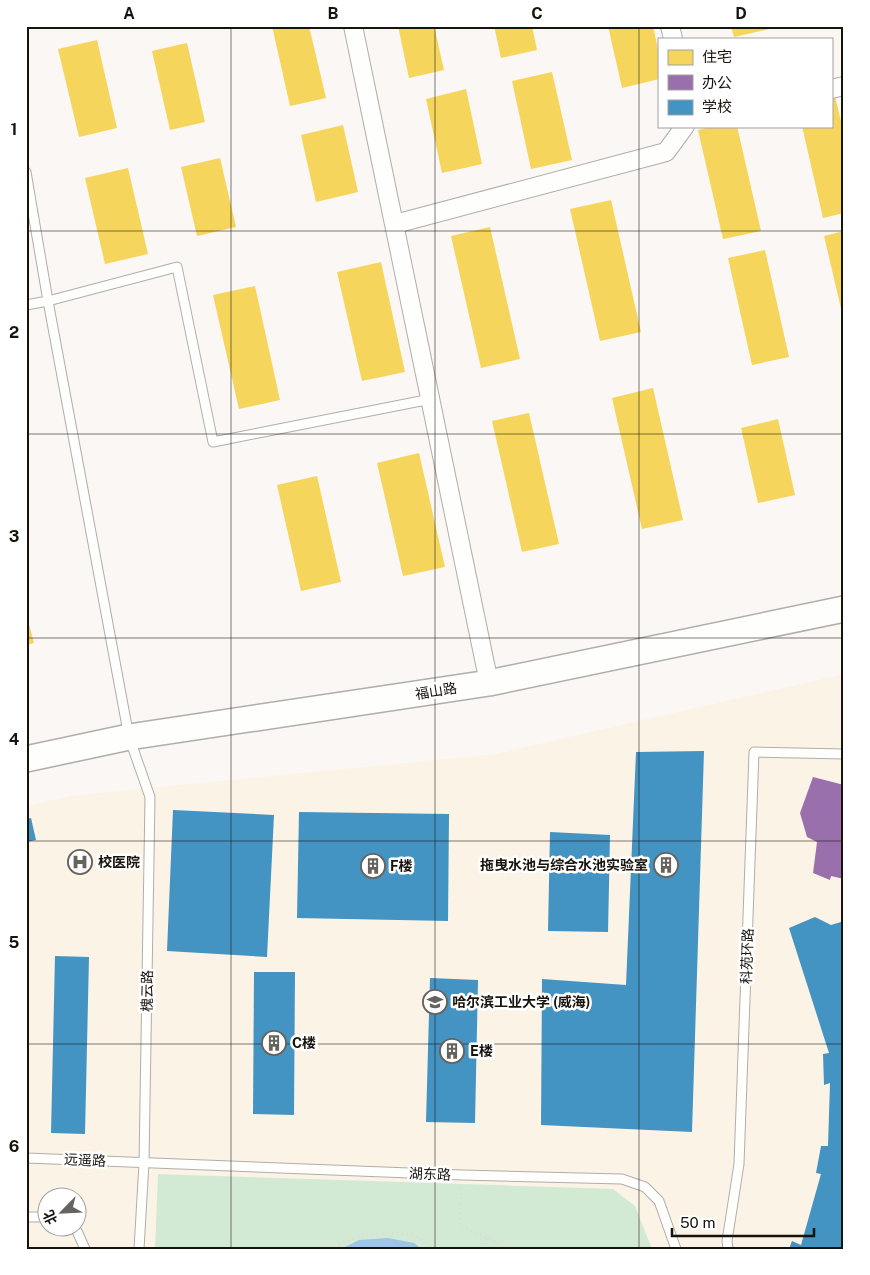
<svg xmlns="http://www.w3.org/2000/svg" width="870" height="1275" viewBox="0 0 870 1275" font-family="'Public Sans','Noto Sans SC',sans-serif">
<style>
.built{fill:#fcf3e7;fill-rule:evenodd}
.green{fill:#d2ead3}
.water{fill:#9ec5e8}
.homes{fill:#f6d55c}
.offices{fill:#9970ab}
.schools{fill:#4393c3}
.lines{fill:none;stroke-linecap:round;stroke-linejoin:round}
.service-casing{stroke:#b1ada9;stroke-width:11}
.minor-casing{stroke:#b1ada9;stroke-width:20}
.secondary-casing{stroke:#b1ada9;stroke-width:28}
.path{stroke:#dbdad9;stroke-width:3;stroke-dasharray:1 4;stroke-linecap:butt}
.service{stroke:#fefefd;stroke-width:9}
.minor{stroke:#fefefd;stroke-width:18}
.secondary{stroke:#fefefd;stroke-width:25}
.grid{fill:none;stroke:#17130d;stroke-width:1;stroke-opacity:0.55}
.labels{text-anchor:middle;stroke-width:5;stroke-linejoin:round;paint-order:stroke}
.street-label{font-size:14px;fill:#17130d;stroke:#fff}
.poi-label{font-size:14px;font-weight:bold;fill:#17130d;stroke:#fff;text-anchor:start}
.neatline{fill:none;stroke:#17130d;stroke-width:2}
.grid-label{font-size:16px;text-anchor:middle;font-weight:bold;fill:#17130d}
</style>
<rect width="100%" height="100%" fill="#faf7f4"/>
<!-- built -->
<path class="built" d="M844,674V1249H26V806L70,796L495,754ZM48,1198H78V1228H48Z"/>
<!-- green -->
<polygon class="green" points="158,1174 613,1189 635,1206 652,1249 155,1249"/>
<!-- water -->
<polygon class="water" points="388,1238 414,1243 422,1249 341,1249 359,1240"/>
<!-- homes -->
<g class="homes">
<polygon points="272,26 309,26 326,98 290,106"/>
<polygon points="398,26 434,26 444,70 409,78"/>
<polygon points="494,26 532,26 537,50 501,58"/>
<polygon points="608,26 653,26 659,54 659,79 622,88"/>
<polygon points="731,26 778,26 778,27 734,37"/>
<polygon points="97,40 117,128 79,137 58,49"/>
<polygon points="187,43 205,122 170,130 152,51"/>
<polygon points="552,72 572,160 531,169 512,81"/>
<polygon points="466,89 482,164 442,173 426,99"/>
<polygon points="835,96 844,134 844,213 823,218 802,126 831,126 831,97"/>
<polygon points="343,125 358,192 316,202 301,135"/>
<polygon points="714,126 737,126 761,231 723,239 698,130"/>
<polygon points="220,158 236,227 197,236 181,167"/>
<polygon points="128,168 148,254 105,264 85,178"/>
<polygon points="611,200 641,332 600,341 570,209"/>
<polygon points="490,227 520,359 481,368 451,236"/>
<polygon points="844,231 844,317 843,317 824,236"/>
<polygon points="765,250 789,357 752,365 728,258"/>
<polygon points="381,262 405,372 362,381 337,272"/>
<polygon points="255,286 280,400 239,409 213,295"/>
<polygon points="653,388 683,520 642,529 612,398"/>
<polygon points="529,413 559,544 522,552 492,421"/>
<polygon points="778,419 795,495 758,503 741,428"/>
<polygon points="419,453 445,567 403,576 377,463"/>
<polygon points="317,476 341,582 301,591 277,485"/>
<polygon points="26,613 34,643 26,645"/>
</g>
<!-- offices -->
<polygon class="offices" points="813,777 844,785 844,879 831,876 830,880 813,873 817,842 807,837 800,813"/>
<!-- schools -->
<g class="schools">
<polygon points="704,751 692,1132 541,1125 542,979 626,985 636,752"/>
<polygon points="173,810 274,815 267,957 167,951"/>
<polygon points="299,812 449,814 448,921 297,918"/>
<polygon points="31,818 36,840 26,842 26,819"/>
<polygon points="550,832 610,835 608,932 548,931"/>
<polygon points="815,917 831,925 844,921 844,1249 789,1249 792,1241 801,1245 821,1174 816,1173 821,1146 828,1146 830,1083 824,1085 823,1054 829,1053 789,928"/>
<polygon points="55,956 89,957 85,1134 51,1133"/>
<polygon points="254,972 295,972 294,1115 253,1114"/>
<polygon points="430,978 478,980 475,1123 426,1122"/>
</g>
<g class="lines">
<defs>
<g id="service">
<polyline points="26,172 48,301 177,267 213,442 431,399"/>
<polyline points="26,305 48,301 129,737 150,797 144,1163 139,1249"/>
<polyline points="26,1158 462,1175 622,1179 645,1187 659,1201 676,1249"/>
<polyline points="26,1217 48,1217"/>
<polyline points="72,1228 77,1231 85,1249"/>
<polyline points="728,1249 727,1241 739,1164 754,752 844,754"/>
</g>
<g id="minor">
<polyline points="353,26 489,683"/>
<polyline points="670,26 673,39"/>
<polyline points="831,89 844,86"/>
<polyline points="395,224 666,152 685,126"/>
</g>
<polyline id="secondary" points="26,759 129,737 489,683 844,609"/>
</defs>
<!-- service casing -->
<use href="#service" class="service-casing"/>
<!-- minor casing -->
<use href="#minor" class="minor-casing"/>
<!-- secondary casing -->
<use href="#secondary" class="secondary-casing"/>
<!-- path -->
<g class="path">
<polyline points="461,1188 460,1226 487,1237 505,1249"/>
<polyline points="330,1249 359,1236 385,1232 414,1235 432,1249"/>
<polyline points="484,1249 487,1237"/>
</g>
<!-- service -->
<use href="#service" class="service"/>
<!-- minor -->
<use href="#minor" class="minor"/>
<!-- secondary -->
<use href="#secondary" class="secondary"/>
</g>
<!-- grid -->
<path class="grid" d="M231,26V1249M435,26V1249M639,26V1249M26,231H844M26,434H844M26,638H844M26,841H844M26,1044H844"/>
<!-- icons -->
<defs>
<symbol id="hospital-ring" viewBox="-11 -11 22 22"><circle r="9.5" fill="#fff" stroke="#66635e" stroke-width="1.5"/><path d="M-5-5h3v3.5h4V-5h3V5h-3V1.5h-4V5h-3Z" fill="#66635e"/></symbol>
<symbol id="building-ring" viewBox="-11 -11 22 22"><circle r="9.5" fill="#fff" stroke="#66635e" stroke-width="1.5"/><path d="M-4-6H4V6H1V3H-1V6H-4ZM-2.5-4.3h1.7v1.8h-1.7ZM.8-4.3h1.7v1.8H.8ZM-2.5-1h1.7V.8h-1.7ZM.8-1h1.7V.8H.8Z" fill="#66635e"/></symbol>
<symbol id="university-ring" viewBox="-11 -11 22 22"><circle r="9.5" fill="#fff" stroke="#66635e" stroke-width="1.5"/><path d="M0-5L7-2L0 1L-7-2ZM-4 1L0 2.5L4 1V4Q0 6-4 4Z" fill="#66635e"/></symbol>
</defs>
<g fill-rule="evenodd">
<use href="#hospital-ring" x="66" y="848" width="28" height="28"/>
<use href="#building-ring" x="652" y="851" width="28" height="28"/>
<use href="#building-ring" x="359" y="852" width="28" height="28"/>
<use href="#university-ring" x="421" y="988" width="28" height="28"/>
<use href="#building-ring" x="260" y="1029" width="28" height="28"/>
<use href="#building-ring" x="438" y="1037" width="28" height="28"/>
</g>
<g class="labels">
<!-- street labels -->
<g class="street-label">
<text transform="translate(436 691) rotate(-9)" y="5">福山路</text>
<text transform="translate(747 956) rotate(-88)" y="5">科苑环路</text>
<text transform="translate(147 991) rotate(-89)" y="5">槐云路</text>
<text transform="translate(85 1160) rotate(3)" y="5">远遥路</text>
<text transform="translate(430 1174) rotate(2)" y="5">湖东路</text>
</g>
<!-- poi labels -->
<g class="poi-label">
<text x="98" y="867">校医院</text>
<text x="648" y="870" text-anchor="end">拖曳水池与综合水池实验室</text>
<text x="390" y="871">F楼</text>
<text x="452" y="1007">哈尔滨工业大学 (威海)</text>
<text x="292" y="1048">C楼</text>
<text x="470" y="1056">E楼</text>
</g>
</g>
<!-- border -->
<rect width="870" height="1275" fill="none" stroke="#ffffff" stroke-width="55"/>
<!-- legend -->
<rect x="658" y="38" width="175" height="90" fill="#ffffff" stroke="#a2a19e"/>
<rect x="668" y="50" width="25" height="15" fill="#f6d55c" stroke="#a2a19e"/>
<text x="702" y="62" font-size="15" fill="#17130d">住宅</text>
<rect x="668" y="75" width="25" height="15" fill="#9970ab" stroke="#a2a19e"/>
<text x="702" y="88" font-size="15" fill="#17130d">办公</text>
<rect x="668" y="100" width="25" height="15" fill="#4393c3" stroke="#a2a19e"/>
<text x="702" y="112" font-size="15" fill="#17130d">学校</text>
<!-- north arrow -->
<g transform="translate(62 1212) rotate(246)"><circle r="24" fill="#ffffff" stroke="#a2a19e"/>
<path d="M0-4L9 19L0 12L-9 19Z" fill="#66635e"/>
<text y="-8" font-size="14" font-weight="bold" text-anchor="middle" fill="#17130d">北</text>
</g>
<!-- scale -->
<path d="M672 1228v8h142v-8" fill="none" stroke="#17130d" stroke-width="2.5"/>
<text x="680" y="1228" font-size="15" fill="#17130d" stroke="#ffffff" stroke-width="4" paint-order="stroke">50 m</text>
<rect x="28" y="28" width="814" height="1220" class="neatline"/>
<g class="grid-label">
<text x="129" y="19">A</text>
<text x="333" y="19">B</text>
<text x="537" y="19">C</text>
<text x="741" y="19">D</text>
<text x="14" y="135">1</text>
<text x="14" y="338">2</text>
<text x="14" y="542">3</text>
<text x="14" y="745">4</text>
<text x="14" y="948">5</text>
<text x="14" y="1152">6</text>
</g>
</svg>
